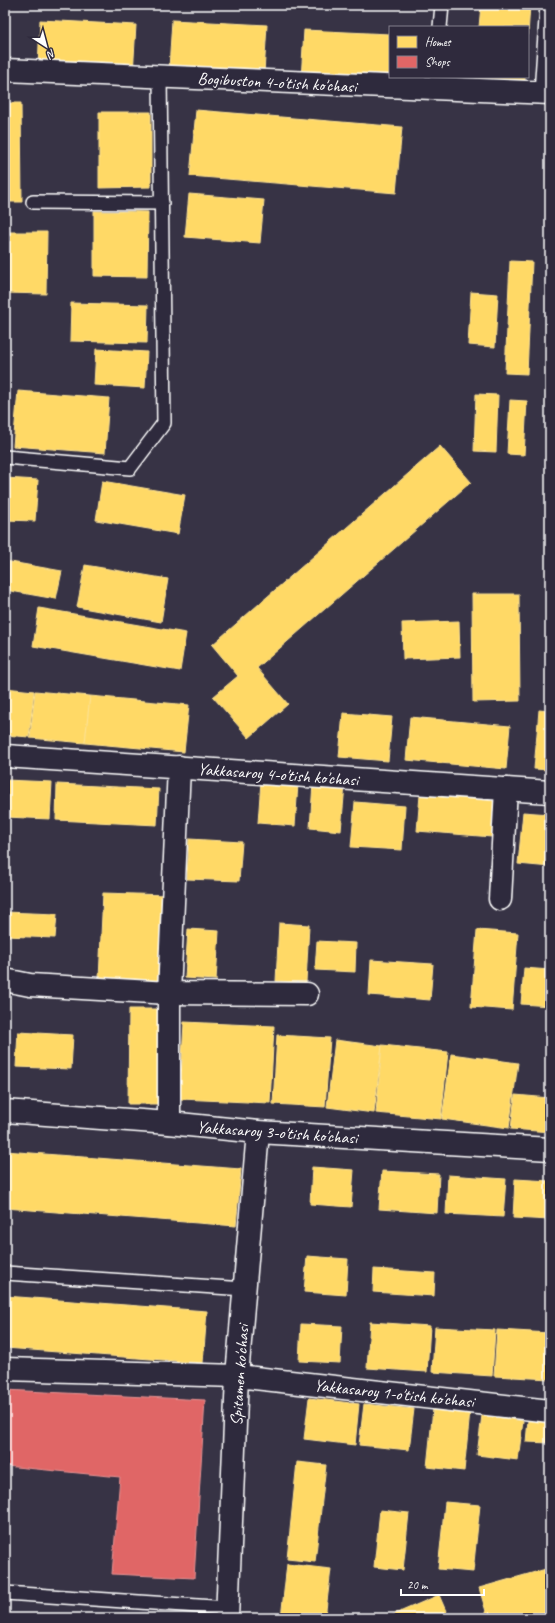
<svg xmlns="http://www.w3.org/2000/svg" width="555" height="1623" viewBox="0 0 555 1623" font-family="Caveat,sans-serif">
<style>
.homes{fill:#ffd966;stroke:#ffe494}
.shops{fill:#e06666;stroke:#e99494}
.lines{fill:none;stroke-linecap:round;stroke-linejoin:round}
.lane-casing{stroke:#fff;stroke-width:16}
.street-casing{stroke:#fff;stroke-width:25}
.lane{stroke:#2f2a3d;stroke-width:13}
.street{stroke:#2f2a3d;stroke-width:22}
.labels{text-anchor:middle;stroke-width:4;stroke-linejoin:round;paint-order:stroke}
.street-label{font-size:17px;fill:#fff;stroke:#2f2a3d}
</style>
<rect width="100%" height="100%" fill="#373345"/>
<filter id="ink" filterUnits="userSpaceOnUse"><feTurbulence type="fractalNoise" baseFrequency=".025" numOctaves="2"/><feDisplacementMap in="SourceGraphic" scale="8" xChannelSelector="R" yChannelSelector="G"/><feConvolveMatrix kernelMatrix="1 2 1 2 8 2 1 2 1" color-interpolation-filters="sRGB"/></filter>
<g filter="url(#ink)">
<!-- homes -->
<g class="homes">
<polygon points="481,5 530,5 528,35 528,27 479,27"/>
<polygon points="40,20 136,25 133,74 38,69"/>
<polygon points="172,20 267,25 264,73 169,69"/>
<polygon points="304,30 390,34 390,77 301,80"/>
<polygon points="475,77 525,77 525,81"/>
<polygon points="5,103 21,103 22,202 5,202"/>
<polygon points="196,110 402,127 396,193 190,176"/>
<polygon points="99,112 151,112 151,187 99,188"/>
<polygon points="189,194 264,200 260,243 185,237"/>
<polygon points="94,211 148,212 147,277 94,276"/>
<polygon points="5,232 47,232 46,294 5,293"/>
<polygon points="510,261 532,262 527,374 505,373"/>
<polygon points="471,292 498,294 495,347 468,345"/>
<polygon points="71,303 148,305 147,343 70,341"/>
<polygon points="96,349 147,352 145,388 94,385"/>
<polygon points="18,391 109,398 105,453 13,446"/>
<polygon points="476,394 498,395 496,452 474,451"/>
<polygon points="510,400 527,401 524,455 507,454"/>
<polygon points="440,446 471,482 257,668 288,704 249,738 213,697 238,676 212,645"/>
<polygon points="5,478 38,480 35,521 5,520"/>
<polygon points="102,481 185,495 178,534 96,520"/>
<polygon points="5,561 62,571 56,599 5,590"/>
<polygon points="85,565 168,579 161,622 77,607"/>
<polygon points="472,594 519,594 520,701 473,702"/>
<polygon points="39,608 186,633 180,671 33,646"/>
<polygon points="459,621 460,657 403,659 402,623"/>
<polygon points="5,688 34,691 29,737 5,735"/>
<polygon points="35,691 90,696 85,743 30,738"/>
<polygon points="90,696 189,705 184,752 85,743"/>
<polygon points="539,710 550,711 550,770 534,769"/>
<polygon points="343,713 392,717 388,761 339,757"/>
<polygon points="410,717 510,726 506,769 406,760"/>
<polygon points="5,780 52,782 50,819 5,817"/>
<polygon points="261,781 298,784 295,826 258,823"/>
<polygon points="313,783 345,785 341,831 310,828"/>
<polygon points="57,784 159,789 157,825 56,820"/>
<polygon points="420,795 495,801 492,837 417,831"/>
<polygon points="355,802 405,806 402,850 351,847"/>
<polygon points="523,812 550,814 550,867 518,864"/>
<polygon points="189,839 242,842 239,881 187,879"/>
<polygon points="103,893 167,895 163,981 99,979"/>
<polygon points="5,912 57,914 55,938 5,936"/>
<polygon points="279,923 309,925 306,982 276,981"/>
<polygon points="188,929 219,931 216,980 185,978"/>
<polygon points="477,930 518,933 512,1010 471,1007"/>
<polygon points="317,941 356,943 355,972 315,970"/>
<polygon points="371,960 433,964 430,1000 369,995"/>
<polygon points="524,968 550,970 550,1006 521,1004"/>
<polygon points="129,1009 162,1009 161,1104 128,1104"/>
<polygon points="184,1022 274,1026 270,1103 180,1099"/>
<polygon points="18,1032 73,1035 71,1069 16,1067"/>
<polygon points="277,1035 330,1038 325,1107 273,1104"/>
<polygon points="335,1040 382,1046 374,1113 327,1107"/>
<polygon points="382,1045 448,1052 441,1119 376,1113"/>
<polygon points="451,1054 518,1063 509,1128 442,1119"/>
<polygon points="515,1095 550,1098 550,1132 511,1129"/>
<polygon points="5,1151 241,1169 236,1226 5,1208"/>
<polygon points="312,1167 354,1170 351,1207 310,1204"/>
<polygon points="382,1171 439,1174 437,1213 379,1209"/>
<polygon points="448,1175 506,1179 503,1217 446,1214"/>
<polygon points="515,1179 550,1181 550,1220 513,1218"/>
<polygon points="307,1256 348,1259 346,1295 304,1292"/>
<polygon points="374,1269 435,1273 434,1296 373,1292"/>
<polygon points="5,1296 207,1311 203,1363 5,1348"/>
<polygon points="370,1322 430,1326 427,1372 367,1368"/>
<polygon points="301,1324 342,1326 340,1363 299,1361"/>
<polygon points="435,1327 495,1330 492,1376 432,1372"/>
<polygon points="497,1330 550,1333 550,1379 494,1376"/>
<polygon points="309,1398 359,1404 355,1445 304,1439"/>
<polygon points="364,1404 414,1409 409,1450 359,1445"/>
<polygon points="433,1409 470,1412 464,1471 427,1467"/>
<polygon points="482,1415 523,1421 518,1460 477,1455"/>
<polygon points="528,1420 550,1420 550,1443 526,1442"/>
<polygon points="297,1462 326,1465 315,1562 287,1559"/>
<polygon points="445,1502 480,1505 473,1572 438,1569"/>
<polygon points="380,1510 409,1513 403,1570 374,1567"/>
<polygon points="287,1564 331,1569 325,1618 281,1618"/>
<polygon points="546,1569 550,1583 550,1618 488,1618 479,1588"/>
<polygon points="439,1595 449,1618 389,1618 388,1617"/>
</g>
<!-- shops -->
<polygon class="shops" points="5,1390 205,1400 194,1578 112,1574 120,1477 5,1466"/>
<g class="lines">
<defs>
<g id="lane">
<polyline points="440,27 442,5"/>
<polyline points="541,93 547,5"/>
<polyline points="33,202 162,203"/>
<polyline points="5,457 130,468 164,423 160,77"/>
<polyline points="5,1273 245,1289"/>
<polyline points="5,1593 228,1608"/>
</g>
<g id="street">
<polyline points="5,70 550,93"/>
<polyline points="5,756 550,792"/>
<polyline points="500,899 506,789"/>
<polyline points="5,980 30,985 169,993 307,994"/>
<polyline points="5,1111 169,1123 258,1132 550,1149"/>
<polyline points="169,1123 169,993 179,767"/>
<polyline points="5,1369 237,1376 550,1411"/>
<polyline points="227,1618 237,1376 258,1132"/>
</g>
</defs>
<!-- lane casing -->
<use href="#lane" class="lane-casing"/>
<!-- street casing -->
<use href="#street" class="street-casing"/>
<!-- lane -->
<use href="#lane" class="lane"/>
<!-- street -->
<use href="#street" class="street"/>
</g>
</g>
<g class="labels">
<!-- street labels -->
<g class="street-label">
<text transform="translate(277 82) rotate(3)" y="6">Bogibuston 4-o'tish ko'chasi</text>
<text transform="translate(278 774) rotate(4)" y="6">Yakkasaroy 4-o'tish ko'chasi</text>
<text transform="translate(277 1132) rotate(4)" y="6">Yakkasaroy 3-o'tish ko'chasi</text>
<text transform="translate(239 1375) rotate(-86)" y="6">Spitamen ko'chasi</text>
<text transform="translate(394 1393) rotate(6)" y="6">Yakkasaroy 1-o'tish ko'chasi</text>
</g>
</g>
<!-- margin -->
<rect width="555" height="1623" fill="none" stroke="#2f2a3d" stroke-width="20"/>
<rect x="10" y="10" width="535" height="1603" fill="none" stroke="#fff" stroke-width="1.5" filter="url(#ink)"/>
<!-- legend -->
<rect x="389" y="26" width="140" height="52" fill="#2f2a3d" stroke="#827f8b"/>
<rect x="397" y="36" width="20" height="12" fill="#ffd966" stroke="#827f8b"/>
<text x="425" y="46" font-size="12" fill="#ffffff">Homes</text>
<rect x="397" y="56" width="20" height="12" fill="#e06666" stroke="#827f8b"/>
<text x="425" y="66" font-size="12" fill="#ffffff">Shops</text>
<!-- north arrow -->
<g transform="translate(46 46) rotate(144)" stroke="#2f2a3d" stroke-width="3" paint-order="stroke">
<path d="M0-3L7 15L0 10L-7 15Z" fill="#ffffff"/>
<text y="-6" font-size="11" font-weight="bold" text-anchor="middle" fill="#ffffff">N</text>
</g>
<!-- scale -->
<path d="M401 1589v6h83v-6" fill="none" stroke="#ffffff" stroke-width="2"/>
<text x="407" y="1589" font-size="12" fill="#ffffff" stroke="#2f2a3d" stroke-width="3" paint-order="stroke">20 m</text>
</svg>
